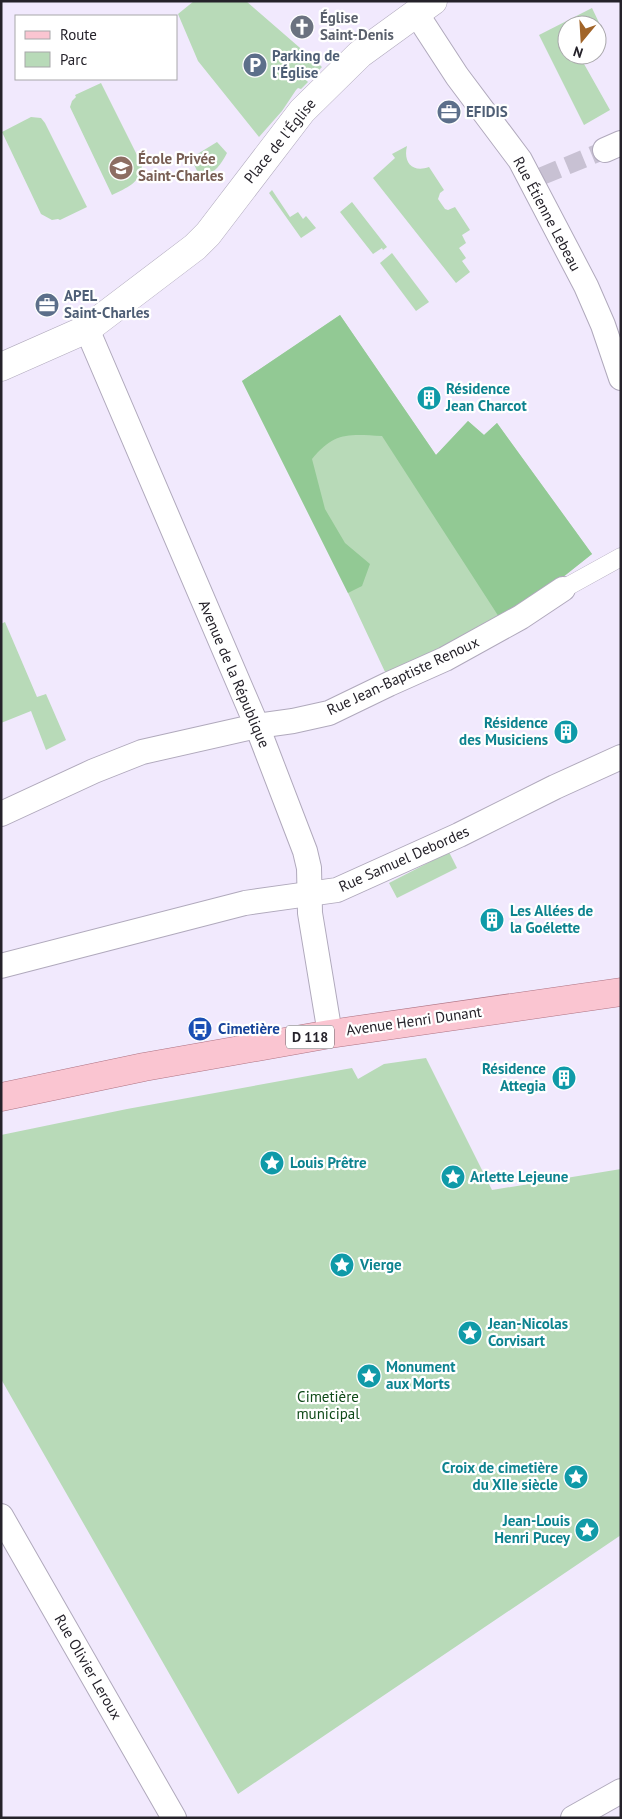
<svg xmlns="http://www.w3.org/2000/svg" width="622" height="1819" viewBox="0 0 622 1819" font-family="'PT Sans',sans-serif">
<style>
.green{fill:#b8dab8}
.forest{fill:#92c994}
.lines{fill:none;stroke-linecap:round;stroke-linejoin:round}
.pedestrian-tunnel{stroke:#c8c1d3;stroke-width:18;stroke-dasharray:18 9;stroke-linecap:butt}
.pedestrian-casing{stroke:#b0a9bc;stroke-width:19}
.minor-casing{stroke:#b0a9bc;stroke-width:26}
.secondary-casing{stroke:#b0a9bc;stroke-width:29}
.primary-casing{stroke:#ae7383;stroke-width:29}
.pedestrian{stroke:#fff;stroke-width:18}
.minor{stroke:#fff;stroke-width:24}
.secondary{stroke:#fff;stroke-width:28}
.primary{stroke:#fac5d1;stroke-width:28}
.labels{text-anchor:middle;stroke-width:4.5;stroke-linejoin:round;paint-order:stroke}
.shield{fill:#fff;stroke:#66646a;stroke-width:1}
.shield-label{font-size:14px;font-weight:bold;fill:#25222a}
.worship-label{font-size:15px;font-weight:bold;fill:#5b616d;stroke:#fff;text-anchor:start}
.service-label{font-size:15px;font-weight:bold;fill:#4e5e75;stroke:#fff;text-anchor:start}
.street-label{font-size:15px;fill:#25222a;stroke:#fff}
.education-label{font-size:15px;font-weight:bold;fill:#785e54;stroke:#fff;text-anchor:start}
.culture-label{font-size:15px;font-weight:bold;fill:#0d838f;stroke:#fff;text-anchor:start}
.transit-label{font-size:15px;font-weight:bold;fill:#164399;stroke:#fff;text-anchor:start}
.park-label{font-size:15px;fill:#0f4918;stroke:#fff}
</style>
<rect width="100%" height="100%" fill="#f1e9fd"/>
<!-- green -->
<g class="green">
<polygon points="194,1 246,1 322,67 313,76 309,72 303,77 308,82 301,89 298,88 296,90 282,111 259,137 198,61 178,14"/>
<polygon points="592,8 603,31 597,34 597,25 567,25 567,55 579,55 610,110 584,125 539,35"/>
<path d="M101,83L142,165C141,183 126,188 112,195L70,107L72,101L76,97L75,95Z"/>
<polygon points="31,117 41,118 45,123 87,207 60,220 58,219 52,220 41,214 2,132"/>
<path d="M217,142L227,153C222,163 214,174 203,177L199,175L191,158Z"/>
<path d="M407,146C403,162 412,173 429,167L444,190L440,193L438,199L445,209L448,210L455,207L470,230L462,235L466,243L459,248L466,258L462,261L470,272L456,283L373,178L395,158L392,154Z"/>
<polygon points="272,190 290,217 298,212 303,219 306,216 316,228 301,238 269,193"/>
<polygon points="352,202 387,247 383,250 382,248 373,254 340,212"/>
<polygon points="392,253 429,302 416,311 380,263"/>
<polygon points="340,315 436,455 468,421 484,435 497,423 592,554 558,581 442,651 386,674 348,593 242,381"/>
<polygon points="5,622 37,697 46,694 66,740 46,750 31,711 1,723 1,624"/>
<polygon points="449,852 457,868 397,898 389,883"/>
<polygon points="426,1058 492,1190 621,1169 621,1535 238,1794 1,1379 1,1135 127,1109 352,1068 358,1079 384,1064"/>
</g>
<!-- forest -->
<path class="forest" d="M340,315L436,455L468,421L484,435L497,423L592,554L558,581L499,617L382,436C348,434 334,432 312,459L325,509L345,543L370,564L362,586L348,593L242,381Z"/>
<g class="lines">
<!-- pedestrian-tunnel -->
<polyline class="pedestrian-tunnel" points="542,176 605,150"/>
<defs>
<polyline id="pedestrian" points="563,589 621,557"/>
<g id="minor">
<polyline points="416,13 457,76 520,160 586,286 603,325 621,378"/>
<polyline points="605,150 621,143"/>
<polyline points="87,329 257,726 305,851 309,868 310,913 330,1034"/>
<polyline points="1,814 94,771 142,752 257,726 293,721 329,713 389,684 445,659 521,617 563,589"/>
<polyline points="1,966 245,903 337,890 459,835 555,787 621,757"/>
<polyline points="1,1516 174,1818"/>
<polyline points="573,1818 621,1791"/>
</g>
<polyline id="secondary" points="1,367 87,329 195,247 208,234 302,111 360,54 433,1"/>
<polyline id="primary" points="1,1097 144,1067 330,1034 621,992"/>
</defs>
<!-- pedestrian casing -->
<use href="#pedestrian" class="pedestrian-casing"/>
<!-- minor casing -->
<use href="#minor" class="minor-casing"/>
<!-- secondary casing -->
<use href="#secondary" class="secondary-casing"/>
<!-- primary casing -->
<use href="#primary" class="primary-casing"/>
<!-- pedestrian -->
<use href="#pedestrian" class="pedestrian"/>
<!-- minor -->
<use href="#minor" class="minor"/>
<!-- secondary -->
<use href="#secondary" class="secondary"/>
<!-- primary -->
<use href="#primary" class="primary"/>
</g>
<!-- icons -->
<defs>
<symbol id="church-disc" viewBox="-11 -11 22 22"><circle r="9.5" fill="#6b7280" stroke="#fff"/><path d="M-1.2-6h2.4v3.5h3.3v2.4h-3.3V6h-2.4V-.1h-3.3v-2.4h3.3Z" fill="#fff"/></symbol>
<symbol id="parking-disc" viewBox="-11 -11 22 22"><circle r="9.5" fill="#5c6f8a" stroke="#fff"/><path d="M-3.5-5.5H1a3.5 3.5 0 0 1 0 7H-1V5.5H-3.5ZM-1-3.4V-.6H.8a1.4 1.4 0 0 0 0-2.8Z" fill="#fff"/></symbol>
<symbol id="office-disc" viewBox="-11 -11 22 22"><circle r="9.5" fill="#5c6f8a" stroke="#fff"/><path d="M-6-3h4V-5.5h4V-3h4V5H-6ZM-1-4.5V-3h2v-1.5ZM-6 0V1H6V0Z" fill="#fff"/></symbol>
<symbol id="school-disc" viewBox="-11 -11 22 22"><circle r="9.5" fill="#8d6e63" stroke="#fff"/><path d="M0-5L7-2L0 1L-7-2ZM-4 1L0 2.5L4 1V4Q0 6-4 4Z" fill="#fff"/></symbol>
<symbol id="building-disc" viewBox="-11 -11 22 22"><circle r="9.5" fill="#0f9aa8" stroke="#fff"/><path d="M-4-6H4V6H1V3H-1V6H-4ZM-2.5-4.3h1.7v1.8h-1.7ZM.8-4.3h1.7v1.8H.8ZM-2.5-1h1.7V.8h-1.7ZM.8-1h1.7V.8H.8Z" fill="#fff"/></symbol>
<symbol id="bus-disc" viewBox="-11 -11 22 22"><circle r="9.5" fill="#1a4fb4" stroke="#fff"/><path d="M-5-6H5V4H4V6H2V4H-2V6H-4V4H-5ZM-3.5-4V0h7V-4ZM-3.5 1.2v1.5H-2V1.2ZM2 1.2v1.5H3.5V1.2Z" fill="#fff"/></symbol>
<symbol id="sight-disc" viewBox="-11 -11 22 22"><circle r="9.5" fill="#0f9aa8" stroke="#fff"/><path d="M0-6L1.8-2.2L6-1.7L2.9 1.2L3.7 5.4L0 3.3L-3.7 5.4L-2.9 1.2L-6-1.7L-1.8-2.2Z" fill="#fff"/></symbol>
</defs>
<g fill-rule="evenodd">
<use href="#church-disc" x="288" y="13" width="28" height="28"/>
<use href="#parking-disc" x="241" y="51" width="28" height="28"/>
<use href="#office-disc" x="435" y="98" width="28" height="28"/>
<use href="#school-disc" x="107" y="154" width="28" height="28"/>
<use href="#office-disc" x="33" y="291" width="28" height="28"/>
<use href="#building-disc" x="415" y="384" width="28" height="28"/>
<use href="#building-disc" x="552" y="718" width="28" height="28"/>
<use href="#building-disc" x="478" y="906" width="28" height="28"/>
<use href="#bus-disc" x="186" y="1015" width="28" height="28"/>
<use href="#building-disc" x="550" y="1064" width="28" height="28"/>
<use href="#sight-disc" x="258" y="1149" width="28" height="28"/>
<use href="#sight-disc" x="439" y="1163" width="28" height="28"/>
<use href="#sight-disc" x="328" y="1251" width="28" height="28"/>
<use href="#sight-disc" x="456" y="1319" width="28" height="28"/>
<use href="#sight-disc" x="355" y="1362" width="28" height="28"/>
<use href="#sight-disc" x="562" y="1463" width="28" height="28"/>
<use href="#sight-disc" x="573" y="1516" width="28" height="28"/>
</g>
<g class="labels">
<!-- shield labels -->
<rect class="shield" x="286" y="1025.5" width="48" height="23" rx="4"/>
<g class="shield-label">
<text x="310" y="1042">D 118</text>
</g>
<!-- worship labels -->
<g class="worship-label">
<text x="320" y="23">Église<tspan x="320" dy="17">Saint-Denis</tspan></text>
</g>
<!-- service labels -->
<g class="service-label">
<text x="272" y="61">Parking de<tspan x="272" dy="17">l'Église</tspan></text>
<text x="466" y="117">EFIDIS</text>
<text x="64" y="301">APEL<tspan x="64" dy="17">Saint-Charles</tspan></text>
</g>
<!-- street labels -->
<g class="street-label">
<text transform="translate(280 141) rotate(-51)" y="5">Place de l'Église</text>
<text transform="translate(547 214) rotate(62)" y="5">Rue Étienne Lebeau</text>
<text transform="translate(234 674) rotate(67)" y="5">Avenue de la République</text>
<text transform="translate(403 676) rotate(-25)" y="5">Rue Jean-Baptiste Renoux</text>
<text transform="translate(404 859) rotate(-24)" y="5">Rue Samuel Debordes</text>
<text transform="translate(414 1021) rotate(-8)" y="5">Avenue Henri Dunant</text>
<text transform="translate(88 1667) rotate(60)" y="5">Rue Olivier Leroux</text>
</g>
<!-- education labels -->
<g class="education-label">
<text x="138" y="164">École Privée<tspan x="138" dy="17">Saint-Charles</tspan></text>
</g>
<!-- culture labels -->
<g class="culture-label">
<text x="446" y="394">Résidence<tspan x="446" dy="17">Jean Charcot</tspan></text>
<text x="548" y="728" text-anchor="end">Résidence<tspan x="548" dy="17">des Musiciens</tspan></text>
<text x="510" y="916">Les Allées de<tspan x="510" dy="17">la Goélette</tspan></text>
<text x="546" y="1074" text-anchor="end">Résidence<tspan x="546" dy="17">Attegia</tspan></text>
<text x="290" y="1168">Louis Prêtre</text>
<text x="470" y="1182">Arlette Lejeune</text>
<text x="360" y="1270">Vierge</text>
<text x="488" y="1329">Jean-Nicolas<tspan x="488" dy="17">Corvisart</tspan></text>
<text x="386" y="1372">Monument<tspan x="386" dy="17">aux Morts</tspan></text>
<text x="558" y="1473" text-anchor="end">Croix de cimetière<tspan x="558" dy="17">du XIIe siècle</tspan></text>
<text x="570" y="1526" text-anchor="end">Jean-Louis<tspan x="570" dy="17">Henri Pucey</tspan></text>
</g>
<!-- transit labels -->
<g class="transit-label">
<text x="218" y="1034">Cimetière</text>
</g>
<!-- park labels -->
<g class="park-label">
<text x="328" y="1402">Cimetière<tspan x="328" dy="17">municipal</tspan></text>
</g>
</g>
<!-- border -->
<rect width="622" height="1819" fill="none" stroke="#25222a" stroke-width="5"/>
<!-- legend -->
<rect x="15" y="15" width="162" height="65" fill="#ffffff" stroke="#a8a7aa"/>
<rect x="25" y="31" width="25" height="8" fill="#fac5d1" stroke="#a8a7aa"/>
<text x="60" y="40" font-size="15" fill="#25222a">Route</text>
<rect x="25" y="52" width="25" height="15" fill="#b8dab8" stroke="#a8a7aa"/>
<text x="60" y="65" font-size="15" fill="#25222a">Parc</text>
<!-- north arrow -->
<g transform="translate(582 40) rotate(198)"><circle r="24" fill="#ffffff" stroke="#a8a7aa"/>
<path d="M0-4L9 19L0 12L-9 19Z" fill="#a16428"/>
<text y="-8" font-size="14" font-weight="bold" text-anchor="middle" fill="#25222a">N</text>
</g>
</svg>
